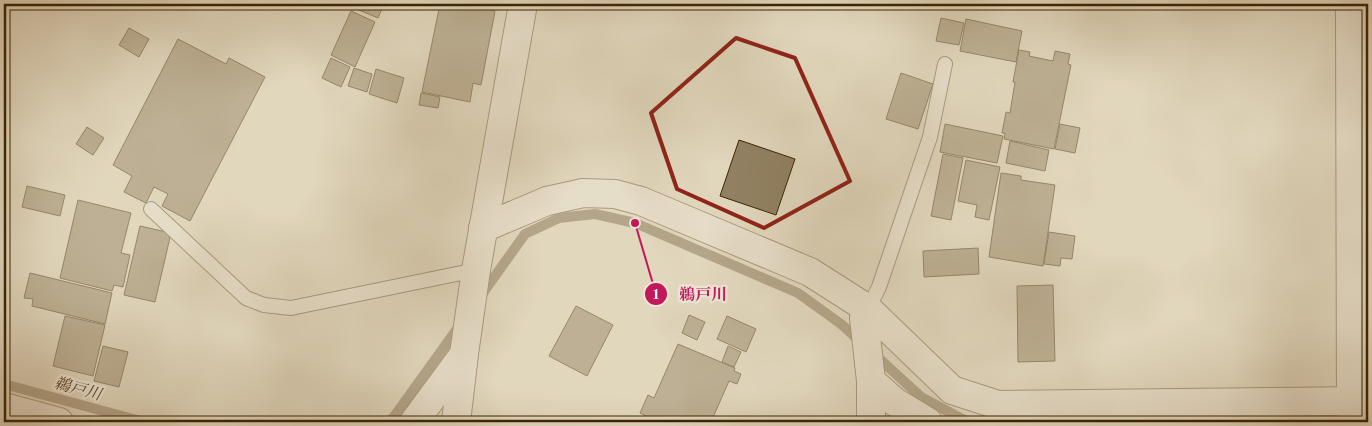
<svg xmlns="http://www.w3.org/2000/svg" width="1372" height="426" viewBox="0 0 1372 426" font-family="'Old Standard TT','Noto Serif JP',serif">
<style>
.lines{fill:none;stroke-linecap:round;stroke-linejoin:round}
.stream{stroke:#7d6b4c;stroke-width:10}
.building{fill:#918163;stroke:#3b2402}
.service-casing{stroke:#645131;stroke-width:16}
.minor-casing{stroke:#645131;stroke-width:30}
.service{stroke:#ece5d4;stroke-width:14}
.minor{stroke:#ece5d4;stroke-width:28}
.marked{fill:none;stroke:#8f2418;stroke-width:4;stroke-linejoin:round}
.labels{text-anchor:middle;stroke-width:4.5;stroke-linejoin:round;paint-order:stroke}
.water-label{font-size:16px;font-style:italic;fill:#5c4727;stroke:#ece5d4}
.leader{fill:none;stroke:#c2185b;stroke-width:2}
.callout-dot{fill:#c2185b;stroke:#ece5d4;stroke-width:2}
.mark-label{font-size:15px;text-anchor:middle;font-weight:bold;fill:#fff}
.callout-label{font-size:16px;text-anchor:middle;font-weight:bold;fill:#c2185b;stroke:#ece5d4;stroke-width:4.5;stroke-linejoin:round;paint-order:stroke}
</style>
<rect width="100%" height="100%" fill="#e1d7bd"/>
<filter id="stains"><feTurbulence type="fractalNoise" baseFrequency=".004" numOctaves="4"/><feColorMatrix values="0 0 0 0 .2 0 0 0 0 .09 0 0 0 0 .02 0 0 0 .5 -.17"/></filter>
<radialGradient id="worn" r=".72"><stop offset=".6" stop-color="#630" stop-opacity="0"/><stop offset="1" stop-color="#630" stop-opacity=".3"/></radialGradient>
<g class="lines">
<!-- stream -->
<g class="stream">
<polyline points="480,297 525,234 559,218 595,214 635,223 798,293 841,324 862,343"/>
<polyline points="873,353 921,397 968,422"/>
<polyline points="4,384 144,422"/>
<polyline points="388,422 393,418 460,325"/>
</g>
</g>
<!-- building -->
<g class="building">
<polygon points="356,4 384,4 378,18 354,8"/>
<polygon points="440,4 489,4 488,9 495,11 481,85 473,83 470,102 422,92"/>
<polygon points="351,11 375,22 355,67 331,55"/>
<polygon points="941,18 964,23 959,45 936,41"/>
<polygon points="966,19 1022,31 1016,62 960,51"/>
<polygon points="129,28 149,39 139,57 119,45"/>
<polygon points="178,39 226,64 229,58 265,77 190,221 162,206 168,194 154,187 146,203 124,192 132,176 113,165"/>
<polygon points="1019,50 1030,52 1029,56 1053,61 1055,51 1070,54 1068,64 1071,65 1054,149 1004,139 1005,133 1002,133 1006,112 1010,113 1015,82 1013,82"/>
<polygon points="331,58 350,67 341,87 322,78"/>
<polygon points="354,68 372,74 367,92 348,86"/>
<polygon points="376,69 404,78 397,103 369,94"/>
<polygon points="901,73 933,84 918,129 886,119"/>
<polygon points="421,93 440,97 438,108 419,105"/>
<polygon points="945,124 1003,136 997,163 940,152"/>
<polygon points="1060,124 1080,128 1075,153 1055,149"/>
<polygon points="87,127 104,138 93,155 76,144"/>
<polygon points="739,140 795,159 776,215 720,196"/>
<polygon points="1010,141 1049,150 1045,171 1006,163"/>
<polygon points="943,154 963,158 951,220 931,216"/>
<polygon points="966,160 1000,167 989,220 975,217 977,205 958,201"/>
<polygon points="1001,173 1021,176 1021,180 1055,185 1043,266 989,257"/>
<polygon points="27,186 65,195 60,216 22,207"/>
<polygon points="78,200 131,213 121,253 130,255 123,287 114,285 112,291 60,278"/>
<polygon points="140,226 171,233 155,302 124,295"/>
<polygon points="1049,232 1075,236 1072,259 1061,258 1060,266 1044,264"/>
<polygon points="978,248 979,274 924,277 923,251"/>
<polygon points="30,273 112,293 105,324 32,306 33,299 24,298"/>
<polygon points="1053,285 1055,361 1018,362 1017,286"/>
<polygon points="576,306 613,325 587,376 549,356"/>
<polygon points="689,315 705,322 697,340 682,333"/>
<polygon points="65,316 105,325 93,376 53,366"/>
<polygon points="727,316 756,329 746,352 717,339"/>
<polygon points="678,344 735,368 734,371 741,374 737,384 729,381 711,422 643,422 646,416 640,413 648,395 654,398"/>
<polygon points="103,346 128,352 119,387 94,381"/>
<polygon points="728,346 741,352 734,367 722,362"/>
</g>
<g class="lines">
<defs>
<g id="service">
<polyline points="151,209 246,298 264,305 291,308 476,270"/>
<polyline points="868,309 879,287 930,137 945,64"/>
</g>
<g id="minor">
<polyline points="1350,4 1351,422"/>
<polyline points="483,228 547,201 583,193 615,194 641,201 810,272 868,309 952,390 998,405 1368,401"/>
<polyline points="868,309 864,318 871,381 871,422"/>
<polyline points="871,381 895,402 928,422"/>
<polyline points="4,407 59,422"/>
<polyline points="414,422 462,357"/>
<polyline points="456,422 464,354 476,270 523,4"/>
</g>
</defs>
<!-- service casing -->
<use href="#service" class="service-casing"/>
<!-- minor casing -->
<use href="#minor" class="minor-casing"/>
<!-- service -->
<use href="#service" class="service"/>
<!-- minor -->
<use href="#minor" class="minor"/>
</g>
<!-- marked area -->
<path d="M0 0H1372V426H0ZM736,38L795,58L850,181L764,228L677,189L651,113Z" fill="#e1d7bd" fill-opacity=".55" fill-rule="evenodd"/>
<path class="marked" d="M736,38L795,58L850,181L764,228L677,189L651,113Z"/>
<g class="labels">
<!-- water labels -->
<g class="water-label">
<text transform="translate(78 388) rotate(15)" y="6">鵜戸川</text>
</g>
</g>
<!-- callouts -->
<path class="leader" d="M635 223L656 294"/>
<g class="callout-dot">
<circle cx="635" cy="223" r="5"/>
<circle cx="656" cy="294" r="12"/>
</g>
<g class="mark-label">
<text x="656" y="299">1</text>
</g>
<g class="callout-label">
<text x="703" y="300">鵜戸川</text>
</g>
<!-- margin -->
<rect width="1372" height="426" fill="none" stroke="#e1d7bd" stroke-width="20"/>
<rect x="5" y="5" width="1362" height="416" fill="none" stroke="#3b2402" stroke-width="2.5"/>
<rect x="10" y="10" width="1352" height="406" fill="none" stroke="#3b2402"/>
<rect width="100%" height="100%" filter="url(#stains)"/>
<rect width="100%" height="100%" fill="url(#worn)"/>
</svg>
